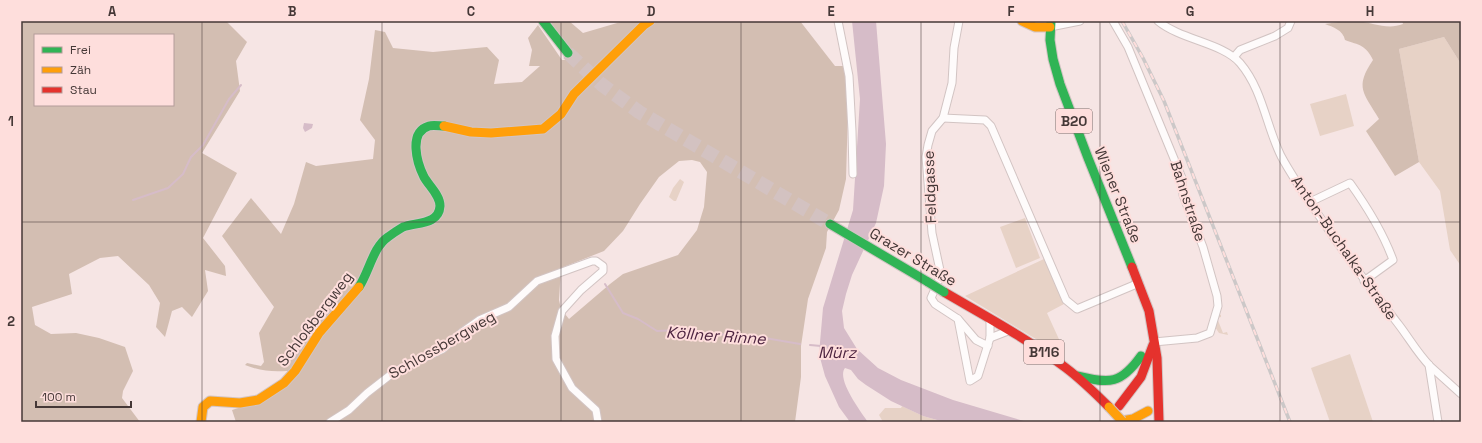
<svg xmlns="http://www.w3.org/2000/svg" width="1482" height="443" viewBox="0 0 1482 443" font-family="'Space Grotesk',sans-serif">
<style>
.green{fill:#e7d2c6}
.forest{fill:#d3beb2;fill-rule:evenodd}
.water{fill:#d6bcc8}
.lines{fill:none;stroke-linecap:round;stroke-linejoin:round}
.stream{stroke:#d6bcc8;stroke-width:2}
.highway-tunnel{stroke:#d3c2c1;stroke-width:14;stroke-dasharray:14 7;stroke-linecap:butt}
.street-casing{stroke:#d2c4c3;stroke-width:9}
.fast-casing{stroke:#d2c4c3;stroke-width:11}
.slow-casing{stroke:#d2c4c3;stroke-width:11}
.jam-casing{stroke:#d2c4c3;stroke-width:11}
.street{stroke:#fefbfb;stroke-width:7}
.fast{stroke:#30b455;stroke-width:9}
.slow{stroke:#ff9f0a;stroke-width:9}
.jam{stroke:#e5322d;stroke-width:9}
.rail-casing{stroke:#ccc8c8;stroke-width:3.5}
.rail{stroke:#fededc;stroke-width:2;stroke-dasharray:6;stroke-linecap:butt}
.fast-bridge-casing{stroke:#d2c4c3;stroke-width:11;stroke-linecap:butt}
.slow-bridge-casing{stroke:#d2c4c3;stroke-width:11;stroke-linecap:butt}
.fast-bridge{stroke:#30b455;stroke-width:9}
.slow-bridge{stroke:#ff9f0a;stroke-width:9}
.grid{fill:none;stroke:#453837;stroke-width:1;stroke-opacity:0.55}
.labels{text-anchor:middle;stroke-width:4;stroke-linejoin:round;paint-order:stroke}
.shield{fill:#fededc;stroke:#7c6a68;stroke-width:1}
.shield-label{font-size:14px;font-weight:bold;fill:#453837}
.street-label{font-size:15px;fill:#453837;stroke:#fededc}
.water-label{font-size:16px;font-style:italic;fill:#4d2440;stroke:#fededc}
.neatline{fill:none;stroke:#453837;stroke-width:1.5}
.grid-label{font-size:13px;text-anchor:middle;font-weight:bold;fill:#453837}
</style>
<rect width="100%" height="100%" fill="#f6e5e4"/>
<!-- green -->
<g class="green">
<polygon points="1444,37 1461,64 1461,266 1450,250 1440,191 1419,162 1399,49"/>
<polygon points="1346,94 1354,126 1320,136 1310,104"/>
<polygon points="680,179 684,182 676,201 674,201 669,197 673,188"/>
<polygon points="1025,218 1040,258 1016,268 1000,227"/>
<polygon points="1044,259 1064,304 1047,313 1063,348 1059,353 965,296"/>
<polygon points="1218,314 1221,315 1221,317 1217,318 1223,333 1227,332 1228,335 1219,333 1215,327"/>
<polygon points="1350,354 1373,422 1330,422 1311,368"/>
<polygon points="902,406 923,416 944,422 883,422 879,415 885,408 901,408"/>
</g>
<!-- forest -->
<g class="forest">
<path d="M21,21H226L247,42L236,61L240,91L202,153L237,173L203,238L225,266L226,276L205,270L208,291L192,317L182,307L172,311L165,337L156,327L160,303L149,285L118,256L100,258L69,274L72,294L32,307L35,325L51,334L76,333L99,338L125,347L133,371L123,391L122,398L140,422H21ZM35,35H173V105H35Z"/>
<path d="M551,21H569L583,33L624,21H800L835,66H844L848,109L846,179L839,210L827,232L826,248L808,299L801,346V377L795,422H236L232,410L258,402L290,380L287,371C272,372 260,371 245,365L247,363L261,366L264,362L259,333L274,307L222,236L251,198L281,234L294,204L306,162L316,166L373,159L375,140L360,120L369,79L375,30L385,32L393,48L433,52L487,47L499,60L494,84L522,82L540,66H529L532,50L528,38L538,25L562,60H565ZM692,160L700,162L707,172L704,207L697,230L678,255L623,274L610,284L569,319L561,309L559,300L561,268L604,251L623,231L640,204L659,177L679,161Z"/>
<path d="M1345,21C1349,21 1354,21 1358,21C1373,23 1388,30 1403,24L1402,21H1461V64L1444,37L1399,49L1419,162L1395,176L1366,131L1379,119C1364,93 1354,88 1373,60C1366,45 1359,45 1345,40C1343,30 1333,27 1325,24Z"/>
</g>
<!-- water -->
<g class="water">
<path d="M852,21H876L886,144L884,186L876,223L852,275L846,294L842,311L844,328L857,349L878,368L901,380L953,400L1027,422H944L923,416L891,401L866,385L858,379L851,370L845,368C836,379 861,412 868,422H850L839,407L825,376L819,354L823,308L853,210L860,99Z"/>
<polygon points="304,123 313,124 312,128 305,132 303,128"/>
</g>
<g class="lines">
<!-- stream -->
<g class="stream">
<polyline points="133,200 168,188 183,174 191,157 203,145 229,99 241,85"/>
<polyline points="605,284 623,313 638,319 657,331 679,330 691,333 754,336 800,344"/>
<polyline points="810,345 821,346"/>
</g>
<!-- highway-tunnel -->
<polyline class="highway-tunnel" points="568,53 601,84 639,112 830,224"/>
<defs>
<g id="street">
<polyline points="838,21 849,76 852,131 853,174"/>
<polyline points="959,21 954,48 952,83 943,118 932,131 928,145 926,157 932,233 941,275 931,298 935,304 958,319 970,381 978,376 990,338 990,319"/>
<polyline points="1113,21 1128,47 1182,178 1183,195 1203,247 1217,296 1218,306 1210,333 1197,338 1154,342"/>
<path d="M1158,21C1181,40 1223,43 1240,63C1263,90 1266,126 1281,156C1294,180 1309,201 1324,223C1347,258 1373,291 1399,325C1409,338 1418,354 1430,366C1440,375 1451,385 1461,394"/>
<polyline points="1050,27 1080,21"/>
<polyline points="1234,57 1240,50 1275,36 1288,28 1291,21"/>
<polyline points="943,118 985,120 991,126 1066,300 1077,309 1139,283"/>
<path d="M1310,202L1350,183C1365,204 1384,235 1393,260L1364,281"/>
<polyline points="958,319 976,340 988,346"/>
<polyline points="990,338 1008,331"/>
<polyline points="1429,365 1438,422"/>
<polyline points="330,422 349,410 367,393 394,372 443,349 462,332 479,320 509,307 537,281 592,261 596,261 603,266 603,271 581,290 562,311 555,336 556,359 572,388 596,410 598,422"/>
</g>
<g id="fast">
<polyline points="543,21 568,53"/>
<polyline points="1051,21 1050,40 1053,59 1060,84 1088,158 1132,267"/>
<polyline points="830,224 928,282"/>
<path d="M359,287C369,272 373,247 388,237C392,234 398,230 403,227C416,222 439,225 440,206C440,195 429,186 424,177C417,163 408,132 429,126C433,125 440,126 444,126"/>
<path d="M1078,376C1110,384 1121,384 1141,356"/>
</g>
<g id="slow">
<polyline points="1022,21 1035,27 1050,27"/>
<polyline points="444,126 471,132 491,133 543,129 561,114 574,94 644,25 650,21"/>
<polyline points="1122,421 1133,419 1148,411"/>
<polyline points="201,422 203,407 210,401 240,403 258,400 284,383 295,371 319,333 359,287"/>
</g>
<g id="jam">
<polyline points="1132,267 1149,311 1157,358 1159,422"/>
<path d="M944,292C985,316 1028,339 1066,368C1082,380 1095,393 1109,407"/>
<polyline points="1119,406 1141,377 1153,345"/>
</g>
</defs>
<!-- street casing -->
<use href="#street" class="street-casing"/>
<!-- fast casing -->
<use href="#fast" class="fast-casing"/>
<!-- slow casing -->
<use href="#slow" class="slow-casing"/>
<!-- jam casing -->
<use href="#jam" class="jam-casing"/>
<!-- street -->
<use href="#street" class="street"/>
<!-- fast -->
<use href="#fast" class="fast"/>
<!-- slow -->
<use href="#slow" class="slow"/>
<!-- jam -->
<use href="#jam" class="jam"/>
<defs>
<polyline id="rail" points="1122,21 1143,58 1164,101 1290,422"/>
</defs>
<!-- rail casing -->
<use href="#rail" class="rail-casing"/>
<!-- rail -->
<use href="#rail" class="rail"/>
<defs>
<polyline id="fast-bridge" points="928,282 944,292"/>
<polyline id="slow-bridge" points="1109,407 1122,421"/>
</defs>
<!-- fast-bridge casing -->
<use href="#fast-bridge" class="fast-bridge-casing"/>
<!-- slow-bridge casing -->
<use href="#slow-bridge" class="slow-bridge-casing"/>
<!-- fast-bridge -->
<use href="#fast-bridge" class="fast-bridge"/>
<!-- slow-bridge -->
<use href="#slow-bridge" class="slow-bridge"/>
</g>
<!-- grid -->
<path class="grid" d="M202,21V422M382,21V422M561,21V422M741,21V422M921,21V422M1100,21V422M1280,21V422M21,222H1461"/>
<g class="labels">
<!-- shield labels -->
<g class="shield">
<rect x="1056" y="109" width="36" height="24" rx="3"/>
<rect x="1024" y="340" width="40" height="24" rx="3"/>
</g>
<g class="shield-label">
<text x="1074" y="126">B20</text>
<text x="1044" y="357">B116</text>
</g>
<!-- street labels -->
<g class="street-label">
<text transform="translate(930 187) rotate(-92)" y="5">Feldgasse</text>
<text transform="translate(1118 195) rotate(68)" y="5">Wiener Straße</text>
<text transform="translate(1188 201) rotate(72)" y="5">Bahnstraße</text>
<text transform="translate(1344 248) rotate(55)" y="5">Anton-Buchalka-Straße</text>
<text transform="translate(913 257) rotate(31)" y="5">Grazer Straße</text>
<text transform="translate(315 319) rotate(-53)" y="5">Schloßbergweg</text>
<text transform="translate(442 345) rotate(-30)" y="5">Schlossbergweg</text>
</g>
<!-- water labels -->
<g class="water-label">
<text transform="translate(716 335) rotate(4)" y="6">Köllner Rinne</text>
<text x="837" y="358">Mürz</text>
</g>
</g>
<!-- border -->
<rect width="1482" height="443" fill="none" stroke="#fededc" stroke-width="44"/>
<!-- legend -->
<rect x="34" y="34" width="140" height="72" fill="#fededc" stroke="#b49c9a"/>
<rect x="42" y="47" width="20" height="6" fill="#30b455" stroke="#b49c9a"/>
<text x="70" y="54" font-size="12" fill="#453837">Frei</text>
<rect x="42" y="67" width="20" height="6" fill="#ff9f0a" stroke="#b49c9a"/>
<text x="70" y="74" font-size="12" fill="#453837">Zäh</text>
<rect x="42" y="87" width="20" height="6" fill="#e5322d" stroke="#b49c9a"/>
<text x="70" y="94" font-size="12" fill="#453837">Stau</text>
<!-- scale -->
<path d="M36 401v6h95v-6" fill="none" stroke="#453837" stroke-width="2"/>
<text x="42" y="401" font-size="12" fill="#453837" stroke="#fededc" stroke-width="3" paint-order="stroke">100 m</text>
<rect x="22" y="22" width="1438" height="399" class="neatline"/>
<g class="grid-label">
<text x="112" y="16">A</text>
<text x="292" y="16">B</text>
<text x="471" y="16">C</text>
<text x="651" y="16">D</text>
<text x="831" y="16">E</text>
<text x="1011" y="16">F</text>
<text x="1190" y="16">G</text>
<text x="1370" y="16">H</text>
<text x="11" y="126">1</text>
<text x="11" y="326">2</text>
</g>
</svg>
